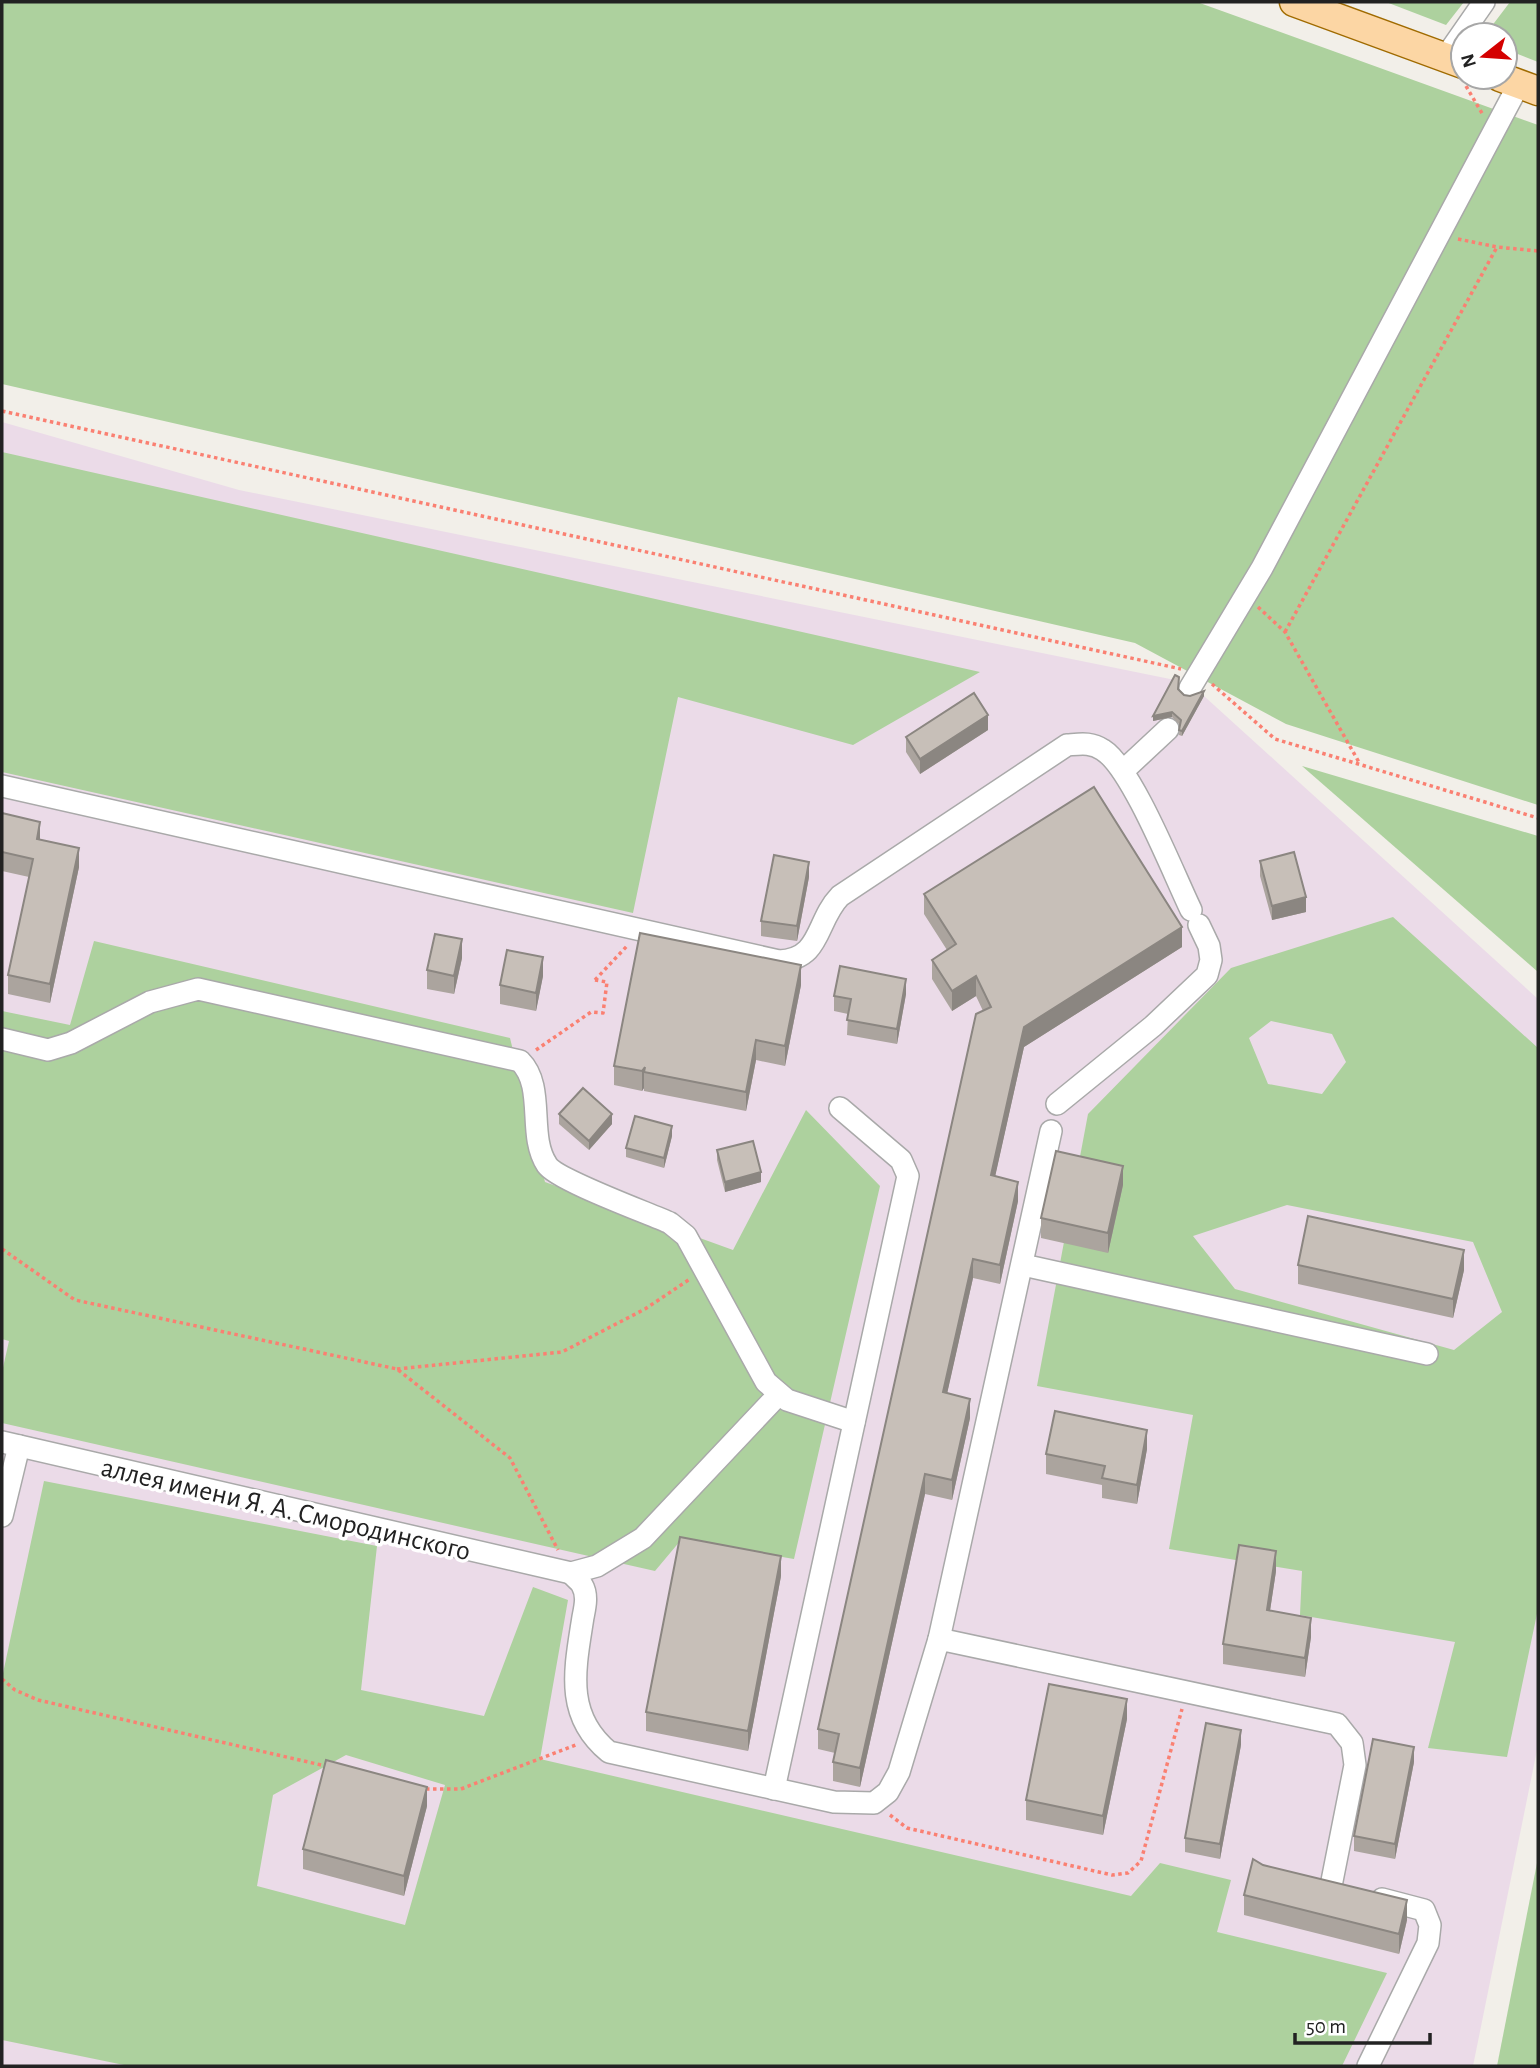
<svg xmlns="http://www.w3.org/2000/svg" width="1540" height="2068" viewBox="0 0 1540 2068" font-family="'Alegreya Sans',sans-serif">
<style>
.industrial{fill:#ebdbe8}
.forest{fill:#add19e;fill-rule:evenodd}
.lines{fill:none;stroke-linecap:round;stroke-linejoin:round}
.minor-casing{stroke:#a9a9a9;stroke-width:24}
.major-casing{stroke:#a06b00;stroke-width:31}
.path{stroke:#fa8072;stroke-width:3.5;stroke-dasharray:3.5 3.5;stroke-linecap:butt}
.minor{stroke:#fff;stroke-width:21}
.major{stroke:#fcd6a4;stroke-width:28}
.wall{fill:#aba49e}
.shaded-wall{fill:#8b8681}
.building{fill:#c7bfb8;stroke:#8b8681;stroke-width:2}
.labels{text-anchor:middle;stroke-width:7;stroke-linejoin:round;paint-order:stroke}
.street-label{font-size:28px;fill:#222;stroke:#fff}
</style>
<rect width="100%" height="100%" fill="#f2efe9"/>
<!-- industrial -->
<polygon class="industrial" points="2,422 239,490 1175,680 1204,696 1538,999 1538,1745 1473,2066 2,2066"/>
<!-- forest -->
<g class="forest">
<polygon points="2,2 1197,2 1538,125 1538,805 1286,724 1135,643 2,384"/>
<polygon points="1386,2 1464,2 1446,25"/>
<polygon points="1510,2 1538,2 1538,62 1505,49 1505,35 1485,35"/>
<polygon points="2,452 980,672 853,745 678,697 633,913 2,772"/>
<polygon points="1302,766 1538,836 1538,972"/>
<path d="M1393,917L1538,1048V1609L1507,1757L1428,1748L1455,1642L1300,1615L1302,1571L1169,1549L1193,1415L1037,1386L1088,1114L1231,968ZM1271,1021L1332,1034L1346,1062L1322,1094L1268,1084L1249,1038ZM1287,1205L1473,1242L1502,1312L1454,1350L1235,1289L1193,1236Z"/>
<polygon points="94,941 510,1038 545,1182 733,1250 806,1110 880,1186 794,1559 681,1540 655,1571 2,1423 2,1372 9,1341 2,1339 2,1011 70,1025"/>
<path d="M44,1481L377,1546L361,1690L484,1716L533,1587L568,1600L540,1759L1131,1896L1160,1863L1231,1880L1217,1932L1387,1973L1342,2066H129L2,2040V1678ZM346,1755L445,1785L405,1925L257,1886L273,1795Z"/>
<polygon points="1538,1858 1538,2066 1497,2066"/>
</g>
<g class="lines">
<defs>
<g id="minor">
<polyline points="1445,58 1484,2"/>
<polyline points="1190,688 1262,568 1519,84"/>
<polyline points="1123,771 1168,729"/>
<path d="M2,786L779,961C822,959 815,922 840,896L1067,745C1081,744 1091,742 1103,750C1132,768 1174,875 1191,910"/>
<path d="M2,1039L48,1050L71,1043L150,1002L198,989L520,1061C546,1087 527,1135 547,1165C557,1180 648,1213 670,1223L686,1236L766,1382L787,1400L854,1422"/>
<polyline points="1057,1104 1153,1026 1207,975 1211,960 1209,946 1199,925"/>
<polyline points="1023,1265 1427,1354"/>
<polyline points="2,1442 571,1573 597,1566 643,1538 779,1394"/>
<polyline points="2,1516 19,1446"/>
<path d="M571,1573C574,1577 580,1581 582,1585C588,1595 585,1607 583,1617C575,1669 564,1715 609,1752L834,1802L874,1803L888,1792L899,1772L939,1639L1337,1724L1352,1743L1355,1765L1331,1886"/>
<polyline points="939,1639 1051,1131"/>
<polyline points="774,1789 908,1176 901,1160 840,1108"/>
<polyline points="1368,2066 1428,1943 1430,1925 1424,1910 1382,1899"/>
</g>
<g id="major">
<polyline points="1294,2 1463,64"/>
<polyline points="1500,77 1538,91"/>
</g>
</defs>
<!-- minor casing -->
<use href="#minor" class="minor-casing"/>
<!-- major casing -->
<use href="#major" class="major-casing"/>
<!-- path -->
<g class="path">
<polyline points="1466,86 1483,115"/>
<polyline points="1458,239 1497,247 1538,251"/>
<polyline points="2,411 1181,669"/>
<polyline points="1258,607 1285,632 1360,764"/>
<polyline points="1285,632 1497,247"/>
<polyline points="1212,684 1275,739 1538,818"/>
<polyline points="595,980 627,946"/>
<polyline points="536,1050 591,1012 603,1013 607,982 595,980"/>
<polyline points="2,1249 75,1300 397,1369 510,1458 558,1550"/>
<polyline points="397,1369 562,1352 645,1309 690,1279"/>
<polyline points="2,1679 15,1690 38,1700 330,1767"/>
<polyline points="426,1789 461,1789 578,1744"/>
<polyline points="890,1815 907,1828 1112,1875 1128,1873 1141,1861 1182,1709"/>
</g>
<!-- minor -->
<use href="#minor" class="minor"/>
<!-- major -->
<use href="#major" class="major"/>
</g>
<!-- wall -->
<g class="wall">
<polygon points="1178,689 1184,695 1190,696 1204,696 1182,736 1179,735 1180,725 1172,717 1153,721"/>
<polygon points="988,730 920,774 906,752 906,737"/>
<polygon points="2,813 79,867 50,1003 8,994 8,975 29,877 2,871"/>
<polygon points="1260,861 1306,912 1272,920 1260,876"/>
<polygon points="809,877 797,941 761,936 761,921"/>
<polygon points="924,894 1182,947 1024,1047 995,1176 1018,1201 1000,1284 973,1278 947,1393 970,1418 952,1500 925,1494 860,1787 833,1781 833,1762 835,1753 818,1749 818,1729 983,1011 976,996 952,1011 932,979 932,960 947,950 924,914"/>
<polygon points="462,958 454,994 427,989 427,970"/>
<polygon points="543,976 536,1011 500,1004 500,985"/>
<polygon points="801,985 785,1066 756,1060 746,1111 644,1091 644,1088 642,1091 614,1085 614,1066"/>
<polygon points="906,994 897,1044 847,1035 848,1014 834,1011 834,996"/>
<polygon points="559,1114 612,1124 589,1150 559,1124"/>
<polygon points="672,1136 664,1168 626,1157 626,1148"/>
<polygon points="717,1150 761,1182 725,1192 717,1160"/>
<polygon points="1123,1185 1108,1253 1041,1238 1041,1218"/>
<polygon points="1298,1265 1464,1270 1453,1318 1298,1284"/>
<polygon points="1147,1449 1137,1504 1102,1498 1102,1485 1046,1474 1046,1454"/>
<polygon points="1276,1571 1270,1611 1311,1637 1305,1677 1223,1664 1223,1644"/>
<polygon points="781,1576 748,1751 646,1731 646,1712"/>
<polygon points="1127,1719 1103,1835 1026,1820 1026,1800"/>
<polygon points="1241,1745 1220,1859 1185,1852 1185,1838"/>
<polygon points="1414,1762 1395,1859 1354,1851 1354,1836"/>
<polygon points="427,1806 404,1896 303,1869 303,1849"/>
<polygon points="1263,1865 1407,1920 1399,1954 1244,1915 1244,1895"/>
</g>
<!-- shaded-wall -->
<g class="shaded-wall">
<polygon points="1204,691 1204,696 1182,736 1182,731"/>
<polygon points="1172,712 1172,717 1153,721 1153,716"/>
<polygon points="988,715 988,730 920,774 920,759"/>
<polygon points="40,822 40,840 37,839"/>
<polygon points="79,848 79,867 50,1003 50,984"/>
<polygon points="809,862 809,877 797,941 797,926"/>
<polygon points="1306,897 1306,912 1272,920 1272,906"/>
<polygon points="1182,927 1182,947 1024,1047 991,1195 991,1175 1024,1027"/>
<polygon points="462,939 462,958 454,994 454,976"/>
<polygon points="543,957 543,976 536,1011 536,993"/>
<polygon points="801,965 801,985 785,1066 785,1046"/>
<polygon points="976,976 976,996 952,1011 952,991"/>
<polygon points="906,979 906,994 897,1044 897,1029"/>
<polygon points="756,1040 756,1060 746,1111 746,1092"/>
<polygon points="645,1067 644,1072 644,1088 642,1091 642,1071"/>
<polygon points="612,1114 612,1124 589,1150 589,1141"/>
<polygon points="672,1126 672,1136 664,1168 664,1158"/>
<polygon points="1123,1166 1123,1185 1108,1253 1108,1233"/>
<polygon points="761,1172 761,1182 725,1192 725,1182"/>
<polygon points="1018,1182 1018,1201 1000,1284 1000,1265"/>
<polygon points="1464,1250 1464,1270 1453,1318 1453,1299"/>
<polygon points="973,1259 973,1278 943,1412 943,1392"/>
<polygon points="970,1399 970,1418 952,1500 952,1480"/>
<polygon points="1147,1430 1147,1449 1137,1504 1137,1485"/>
<polygon points="925,1474 925,1494 860,1787 860,1768"/>
<polygon points="1276,1551 1276,1571 1267,1630 1267,1610"/>
<polygon points="781,1556 781,1576 748,1751 748,1731"/>
<polygon points="1311,1618 1311,1637 1305,1677 1305,1658"/>
<polygon points="1127,1699 1127,1719 1103,1835 1103,1816"/>
<polygon points="1241,1730 1241,1745 1220,1859 1220,1844"/>
<polygon points="1414,1747 1414,1762 1395,1859 1395,1844"/>
<polygon points="427,1787 427,1806 404,1896 404,1876"/>
<polygon points="1407,1900 1407,1920 1399,1954 1399,1934"/>
</g>
<!-- building -->
<g class="building">
<polygon points="1175,675 1179,677 1178,689 1184,695 1190,696 1204,691 1182,731 1179,730 1181,720 1172,712 1153,716"/>
<polygon points="974,693 988,715 920,759 906,737"/>
<polygon points="1094,787 1182,927 1024,1027 991,1175 1018,1182 1000,1265 973,1259 943,1392 970,1399 952,1480 925,1474 860,1768 833,1762 839,1734 818,1729 976,1014 991,1007 976,976 952,991 932,960 956,944 924,894"/>
<polygon points="2,813 40,822 37,839 79,848 50,984 8,975 33,859 2,852"/>
<polygon points="1294,852 1306,897 1272,906 1260,861"/>
<polygon points="774,855 809,862 797,926 761,921"/>
<polygon points="640,933 801,965 785,1046 756,1040 746,1092 644,1072 645,1067 642,1071 614,1066"/>
<polygon points="435,934 462,939 454,976 427,970"/>
<polygon points="507,950 543,957 536,993 500,985"/>
<polygon points="840,966 906,979 897,1029 847,1020 851,999 834,996"/>
<polygon points="583,1088 612,1114 589,1141 559,1114"/>
<polygon points="635,1116 672,1126 664,1158 626,1148"/>
<polygon points="753,1141 761,1172 725,1182 717,1150"/>
<polygon points="1056,1151 1123,1166 1108,1233 1041,1218"/>
<polygon points="1308,1216 1464,1250 1453,1299 1298,1265"/>
<polygon points="1055,1411 1147,1430 1137,1485 1102,1478 1105,1466 1046,1454"/>
<polygon points="680,1537 781,1556 748,1731 646,1712"/>
<polygon points="1239,1545 1276,1551 1267,1610 1311,1618 1305,1658 1223,1644"/>
<polygon points="1049,1684 1127,1699 1103,1816 1026,1800"/>
<polygon points="1206,1723 1241,1730 1220,1844 1185,1838"/>
<polygon points="1373,1739 1414,1747 1395,1844 1354,1836"/>
<polygon points="326,1760 427,1787 404,1876 303,1849"/>
<polygon points="1253,1859 1263,1865 1407,1900 1399,1934 1244,1895"/>
</g>
<g class="labels">
<!-- street labels -->
<g class="street-label">
<text transform="translate(286 1508) rotate(13)" y="10">аллея имени Я. А. Смородинского</text>
</g>
</g>
<!-- border -->
<rect width="1540" height="2068" fill="none" stroke="#222222" stroke-width="7"/>
<!-- north arrow -->
<g transform="translate(1484 56) rotate(253)"><circle r="33" fill="#ffffff" stroke="#a7a7a7" stroke-width="2"/>
<path d="M0-5L12 26L0 18L-12 26Z" fill="#d40000"/>
<text y="-10" font-size="19" font-weight="bold" text-anchor="middle" fill="#222222">N</text>
</g>
<!-- scale -->
<path d="M1295 2033v10h135v-10" fill="none" stroke="#222222" stroke-width="3.5"/>
<text x="1306" y="2033" font-size="21" fill="#222222" stroke="#ffffff" stroke-width="5" paint-order="stroke">50 m</text>
</svg>
